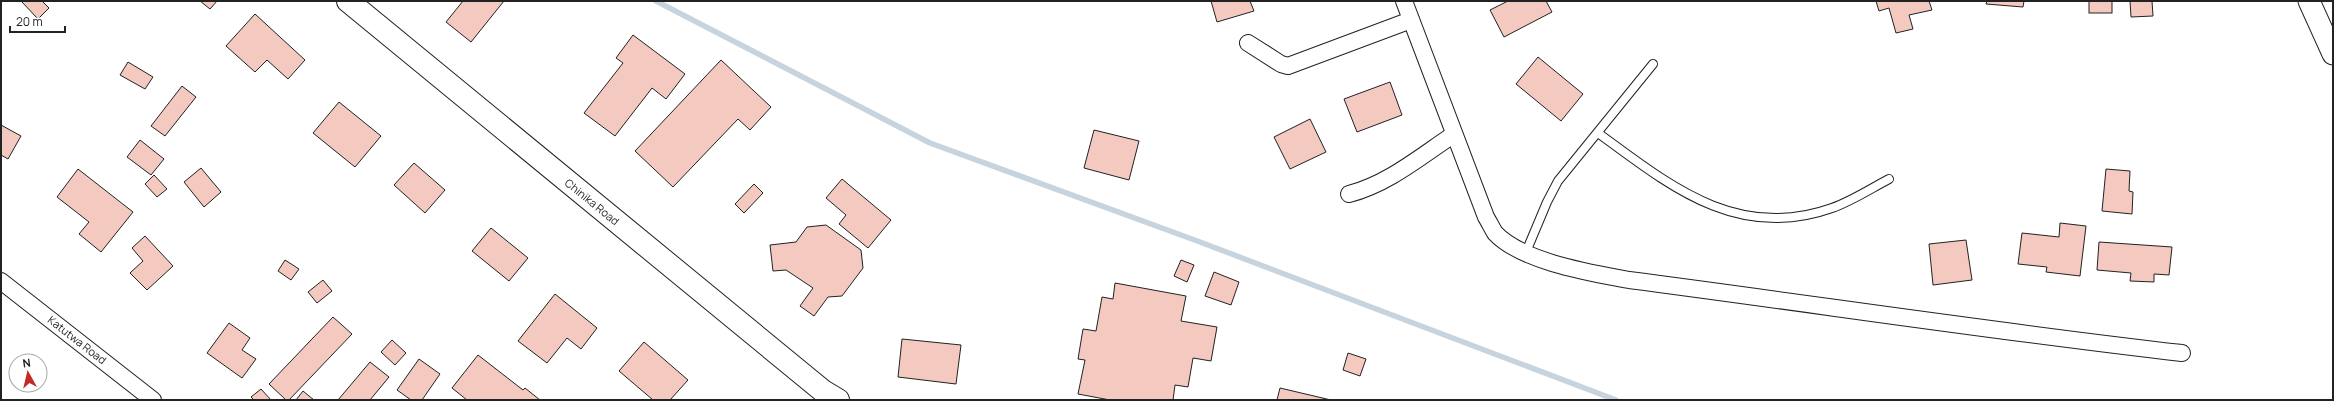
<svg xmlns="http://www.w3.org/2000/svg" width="2334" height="401" viewBox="0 0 2334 401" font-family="Manrope,sans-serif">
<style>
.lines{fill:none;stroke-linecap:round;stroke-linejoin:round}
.stream{stroke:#c7d3dd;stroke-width:5.5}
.building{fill:#f3c9c0;stroke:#222}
.service-casing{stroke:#222;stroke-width:10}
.minor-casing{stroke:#222;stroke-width:18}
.tertiary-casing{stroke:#222;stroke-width:23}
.secondary-casing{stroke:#222;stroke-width:24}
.service{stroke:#fff;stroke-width:8}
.minor{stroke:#fff;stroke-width:16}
.tertiary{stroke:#fff;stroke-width:21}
.secondary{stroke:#fff;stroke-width:22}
.labels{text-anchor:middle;stroke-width:3;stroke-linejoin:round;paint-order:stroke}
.street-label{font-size:11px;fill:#222;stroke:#fff}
</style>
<rect width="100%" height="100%" fill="#fff"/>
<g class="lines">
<!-- stream -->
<polyline class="stream" points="656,1 930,143 1200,242 1616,400"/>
</g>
<!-- building -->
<g class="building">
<polygon points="21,1 42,1 49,8 38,19"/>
<polygon points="200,1 217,1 210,9"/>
<polygon points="463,1 504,1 471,42 446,22"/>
<polygon points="1211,1 1250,1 1254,11 1217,22"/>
<polygon points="1508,1 1546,1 1552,12 1504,37 1490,10"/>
<polygon points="1876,1 1929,1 1932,10 1909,15 1913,29 1896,33 1889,8 1879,11"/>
<polygon points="1987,1 2024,1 2023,7 1986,4"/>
<rect x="2089" y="1" width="23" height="12"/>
<polygon points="2130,1 2152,1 2153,16 2131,17"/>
<polygon points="255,14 305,60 288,79 267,60 255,72 226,46"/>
<polygon points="633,35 685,74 666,99 652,88 615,136 584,113 623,63 616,58"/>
<polygon points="1538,57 1583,94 1561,121 1516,84"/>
<polygon points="721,60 771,107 750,130 738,119 673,187 635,151"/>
<polygon points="128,62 153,77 145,89 120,75"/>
<polygon points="1390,82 1402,115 1357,132 1344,99"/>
<polygon points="182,86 196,97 165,136 151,126"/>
<polygon points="339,102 381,136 355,167 313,133"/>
<polygon points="1310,119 1326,152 1290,169 1274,137"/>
<polygon points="1,125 21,136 8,159 1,155"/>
<polygon points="1094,130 1139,141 1129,180 1084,168"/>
<polygon points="140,140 164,159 151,175 127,157"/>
<polygon points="414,163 445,190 425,213 394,185"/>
<polygon points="201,168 221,192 204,207 184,182"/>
<polygon points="78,169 133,212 101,252 79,234 89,222 57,197"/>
<polygon points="2106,169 2130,171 2129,191 2133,192 2132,214 2102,211"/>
<polygon points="154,175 167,189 157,197 145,184"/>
<polygon points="842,179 891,220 868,248 839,224 846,215 826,198"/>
<polygon points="754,184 763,193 744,213 735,204"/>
<polygon points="2060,223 2086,226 2080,276 2046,272 2047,267 2018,264 2022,233 2059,237"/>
<polygon points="826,225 861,250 863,268 842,296 828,297 814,316 800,306 813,288 786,270 773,271 770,245 796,242 807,227"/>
<polygon points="491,228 528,258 509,281 472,251"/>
<polygon points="145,236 173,266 147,290 130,273 143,261 132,248"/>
<polygon points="1966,240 1972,280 1933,285 1929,244"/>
<polygon points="2099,242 2172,247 2169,275 2154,274 2154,282 2130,281 2131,273 2097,270"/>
<polygon points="285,260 299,269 291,280 278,271"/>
<polygon points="1181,260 1194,265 1187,282 1174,276"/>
<polygon points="1214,272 1239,282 1231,305 1205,296"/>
<polygon points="323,280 332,291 317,303 308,292"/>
<polygon points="1115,283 1186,296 1181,321 1217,327 1211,361 1193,358 1188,387 1175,385 1173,400 1110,400 1078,394 1085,360 1078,359 1083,329 1096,331 1102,297 1113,299"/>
<polygon points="555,294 597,328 581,349 567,338 547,363 518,341"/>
<polygon points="333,317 352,334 289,400 286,400 269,384"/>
<polygon points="229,323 250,338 242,350 256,359 242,378 207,353"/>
<polygon points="902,339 961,345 956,384 898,377"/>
<polygon points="392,340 406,353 395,365 381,352"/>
<polygon points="644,342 688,380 670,400 653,400 619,371"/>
<polygon points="1348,353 1366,359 1360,376 1343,370"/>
<polygon points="478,355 523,390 525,388 540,400 467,400 452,388"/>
<polygon points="419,359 440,374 422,400 411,400 397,390"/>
<polygon points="370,362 389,377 370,400 338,400"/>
<polygon points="1280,388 1331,400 1277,400"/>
<polygon points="261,389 271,400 254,400 251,397"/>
<polygon points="303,391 314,400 296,400"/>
</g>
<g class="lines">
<defs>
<g id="service">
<path d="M1598,133C1669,185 1737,242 1832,208C1852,201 1870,189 1889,179"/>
<polyline points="1526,252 1547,202 1558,181 1653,64"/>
</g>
<g id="minor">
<path d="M1404,1L1486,217C1489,222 1492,228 1495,233C1522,262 1592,273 1629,280C1814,304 1997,332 2182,353"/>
<polyline points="1248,43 1281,64 1288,66 1411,20"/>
<path d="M1349,194C1388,184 1421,156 1453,135"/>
<polyline points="1,281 153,400"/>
</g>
<polyline id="tertiary" points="2309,1 2333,54"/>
<polyline id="secondary" points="348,1 823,391 838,400"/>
</defs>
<!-- service casing -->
<use href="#service" class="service-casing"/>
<!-- minor casing -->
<use href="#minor" class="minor-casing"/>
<!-- tertiary casing -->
<use href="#tertiary" class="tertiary-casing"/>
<!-- secondary casing -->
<use href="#secondary" class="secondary-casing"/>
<!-- service -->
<use href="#service" class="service"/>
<!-- minor -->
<use href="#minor" class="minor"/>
<!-- tertiary -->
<use href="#tertiary" class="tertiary"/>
<!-- secondary -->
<use href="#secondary" class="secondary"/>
</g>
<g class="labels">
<!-- street labels -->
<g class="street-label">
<text transform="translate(592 202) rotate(39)" y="4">Chinika Road</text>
<text transform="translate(77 340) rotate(38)" y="4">Katutwa Road</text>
</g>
</g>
<!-- border -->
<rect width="2334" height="401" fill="none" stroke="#222222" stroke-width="4"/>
<!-- north arrow -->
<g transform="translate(28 373) rotate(352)"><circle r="19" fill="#ffffff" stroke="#a7a7a7"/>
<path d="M0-3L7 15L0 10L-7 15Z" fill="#c62828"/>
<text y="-6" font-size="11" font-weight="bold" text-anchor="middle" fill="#222222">N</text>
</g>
<!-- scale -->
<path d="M10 26v6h55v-6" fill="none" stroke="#222222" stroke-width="2"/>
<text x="16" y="26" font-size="12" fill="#222222" stroke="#ffffff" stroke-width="3" paint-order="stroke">20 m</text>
</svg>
